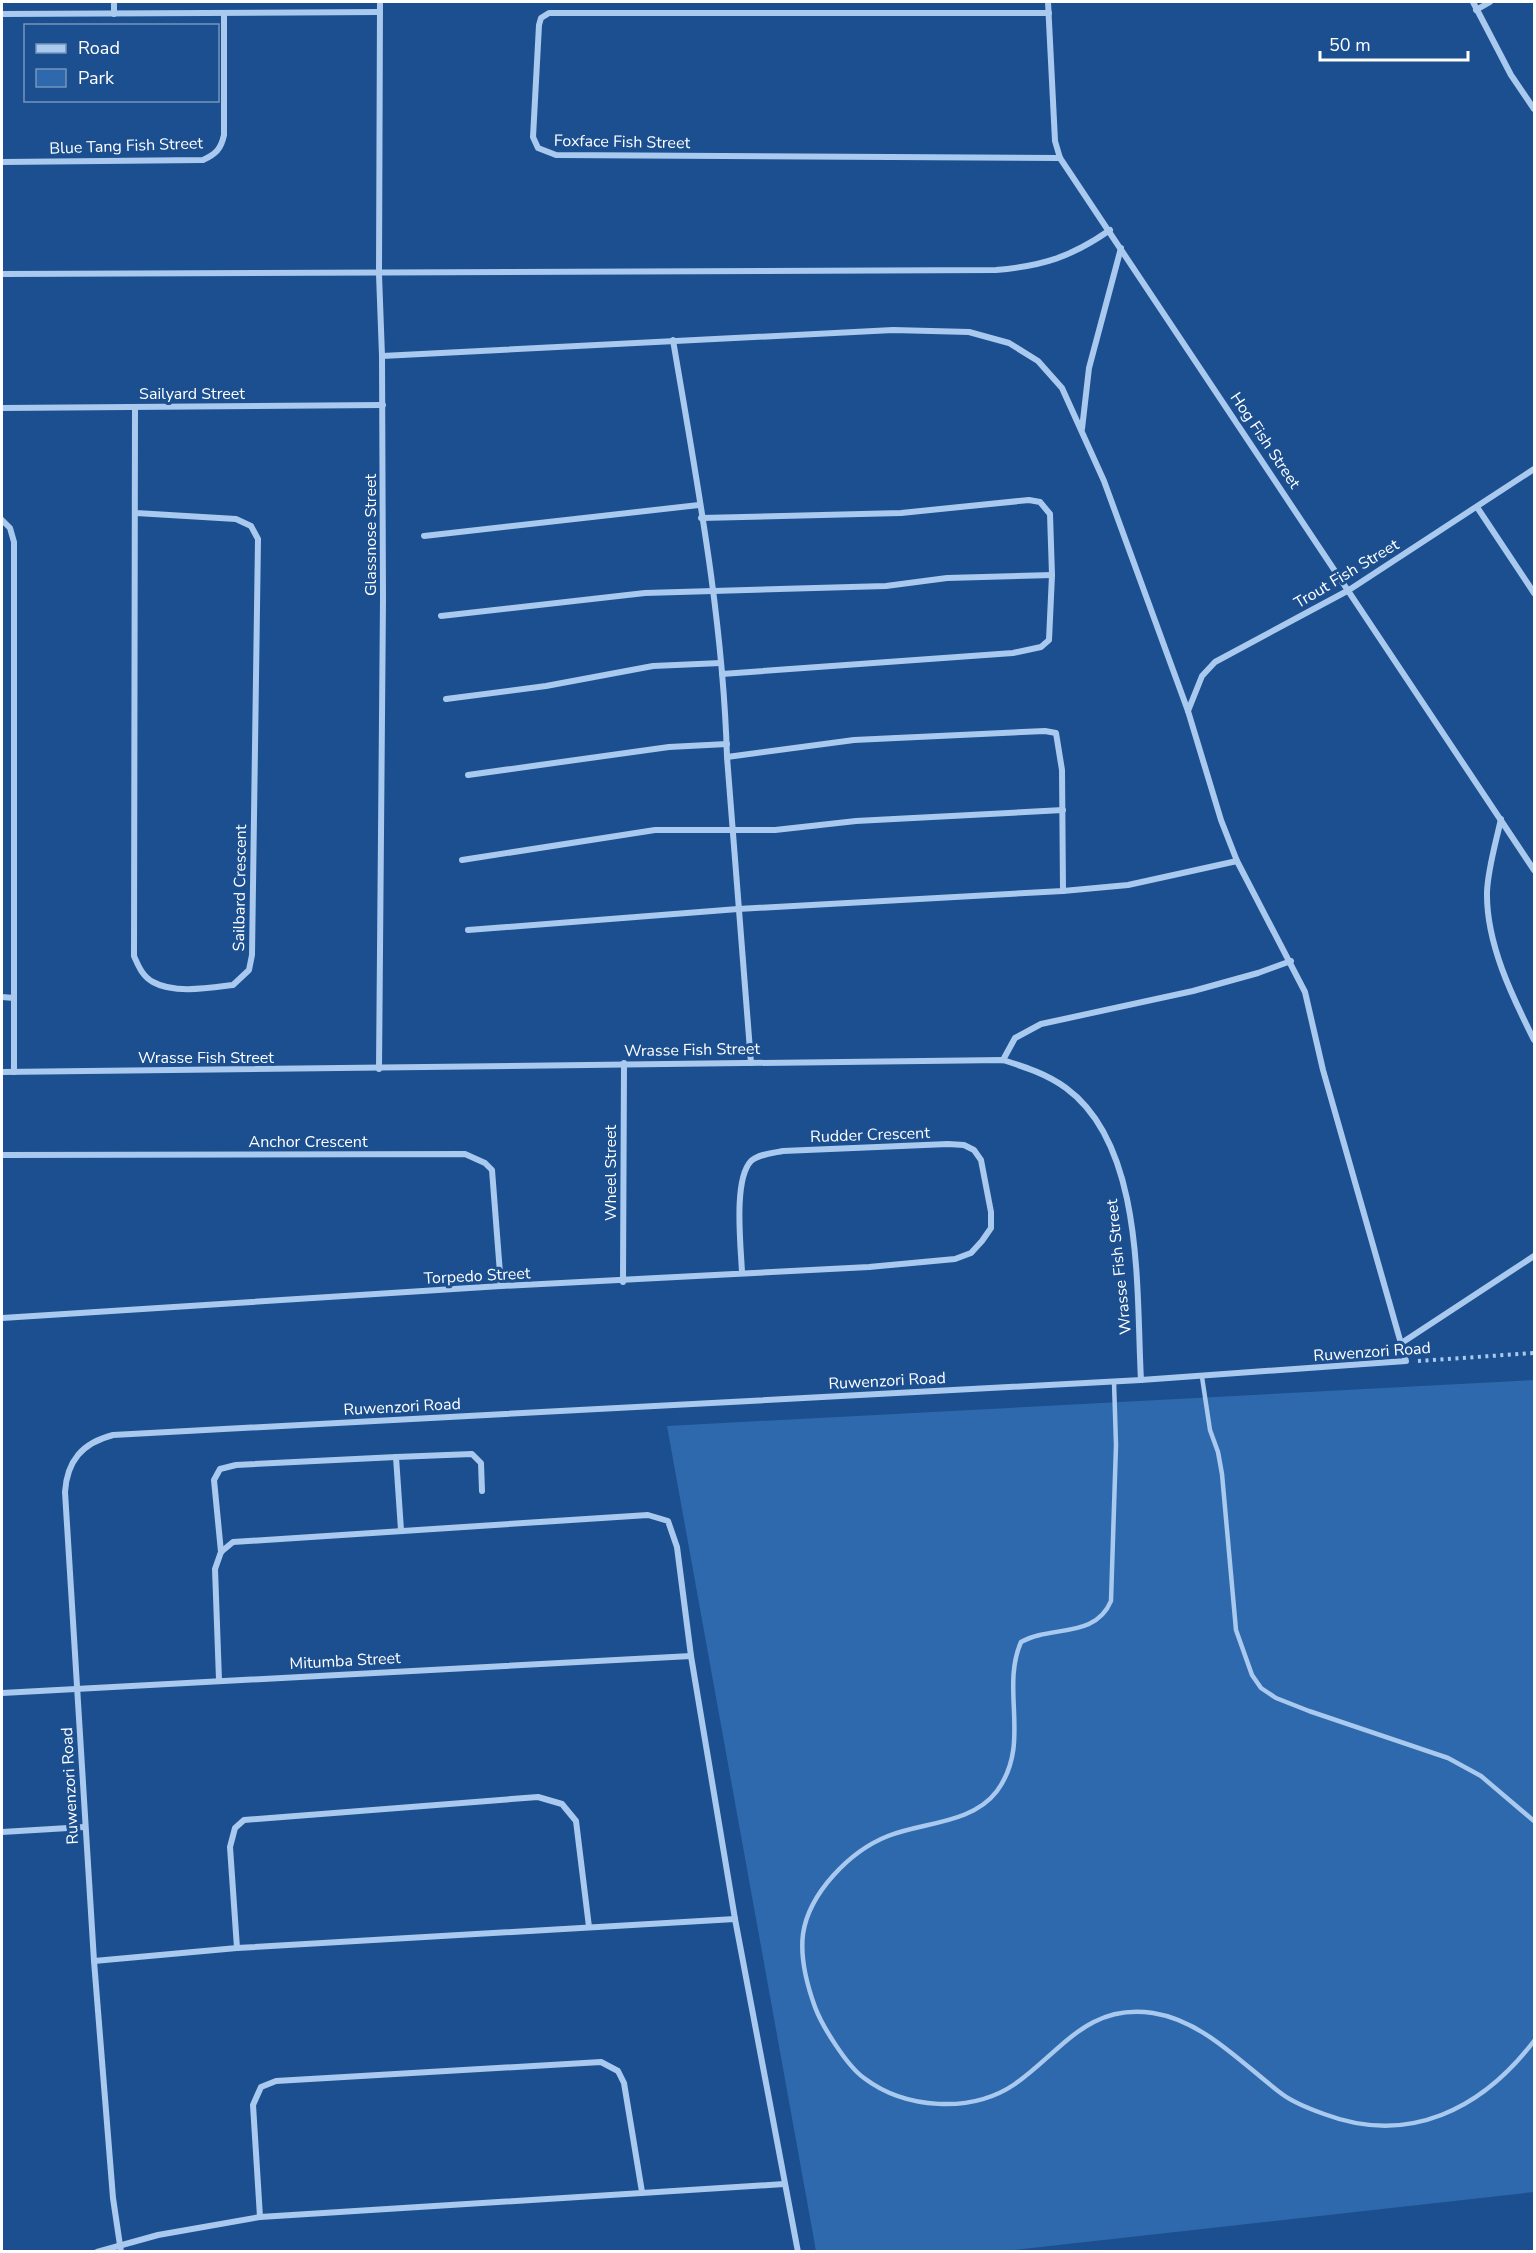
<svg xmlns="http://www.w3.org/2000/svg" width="1536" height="2253" viewBox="0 0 1536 2253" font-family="'Nunito Sans',sans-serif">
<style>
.green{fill:#2e69ad}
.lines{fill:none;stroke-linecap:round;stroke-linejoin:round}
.path{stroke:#a9c9ee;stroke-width:4;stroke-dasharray:3 4.5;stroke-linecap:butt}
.service{stroke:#a9c9ee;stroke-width:4.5}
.minor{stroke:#a9c9ee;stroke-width:6}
.labels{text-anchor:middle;stroke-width:6;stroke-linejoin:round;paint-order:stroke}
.street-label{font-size:16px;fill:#fff;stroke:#1b4f8f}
</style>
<rect width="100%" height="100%" fill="#1b4f8f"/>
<!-- green -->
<polygon class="green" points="1534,1380 1534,2192 1004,2251 816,2251 667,1426"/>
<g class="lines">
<!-- path -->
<polyline class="path" points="1418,1361 1534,1353"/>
<!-- service -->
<g class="service">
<polyline points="1202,1377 1210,1430 1218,1452 1222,1474 1236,1630 1252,1675 1261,1688 1276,1698 1309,1711 1448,1758 1481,1776 1534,1821"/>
<path d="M1114,1382L1116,1445L1111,1601C1095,1639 1051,1625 1021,1642C1000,1690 1032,1743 997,1791C972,1824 923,1822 888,1836C850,1851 809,1893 803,1934C800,1958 807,1985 815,2007C822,2026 847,2066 864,2078C905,2109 971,2114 1015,2084C1061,2052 1087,2003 1153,2013C1204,2021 1242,2064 1282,2094C1294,2103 1310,2109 1324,2114C1409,2146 1482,2109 1534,2041"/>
</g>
<!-- minor -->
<g class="minor">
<polyline points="114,2 114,14"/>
<polyline points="1048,2 1055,141 1060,158 1534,870"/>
<polyline points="1473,2 1511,75 1534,109"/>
<polyline points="1476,10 1490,2"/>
<polyline points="1049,13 549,13 541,18 539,25 533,137 538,148 556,155 1060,158"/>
<polyline points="2,14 380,12"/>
<path d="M2,162L203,160C216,154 221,149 224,135V13"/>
<path d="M2,274L996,270C1043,266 1071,257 1110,230"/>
<path d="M673,340C696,477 723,617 727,757L751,1063"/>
<path d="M135,407L134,956C138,965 142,976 153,982C174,994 209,988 233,985L249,970L252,955L258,539L251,526L236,519L136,513"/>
<polyline points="2,408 383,405"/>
<polyline points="1082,429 1089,368 1121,248"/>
<polyline points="1477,507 1534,593"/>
<polyline points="701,518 901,513 1029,500 1040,502 1050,514 1052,575 1049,640 1041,647 1013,653 722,674"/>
<polyline points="2,520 10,528 14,542 14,1072"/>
<polyline points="424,536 699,505"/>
<polyline points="441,616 645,593 886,586 947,578 1052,575"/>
<polyline points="446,699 546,686 653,666 721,663"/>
<polyline points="1188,711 1202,676 1215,662 1349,590 1534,469"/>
<polyline points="727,757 854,740 1045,731 1056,733 1062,770 1063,891"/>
<polyline points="468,775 669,747 727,744"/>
<path d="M1501,819C1496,842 1488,868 1487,892C1486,943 1512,996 1534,1040"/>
<polyline points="462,860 655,830 775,830 856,821 1063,810"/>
<polyline points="468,930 738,909 1063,891 1128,885 1237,861"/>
<polyline points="2,997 14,998"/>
<polyline points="1003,1060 1015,1038 1041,1024 1193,991 1258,973 1291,961"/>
<polyline points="379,1069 383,599 382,356 379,274 380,2"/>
<path d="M2,1072L1003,1060C1025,1067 1047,1074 1066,1088C1145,1146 1136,1292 1141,1380"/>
<polyline points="2,1155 465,1154 485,1163 492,1170 501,1286"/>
<polyline points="623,1282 624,1063"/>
<path d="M2,1318L501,1286L869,1267L955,1259L971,1253L982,1241L991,1228V1212L981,1160L974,1150L964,1145L948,1144L783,1151C773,1153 759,1154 751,1161C733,1180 741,1247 742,1273"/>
<polyline points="1400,1344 1534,1256"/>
<polyline points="401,1530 396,1457 472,1454 481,1463 482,1491"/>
<polyline points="221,1552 214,1480 220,1469 236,1465 396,1457"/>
<polyline points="219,1680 215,1569 221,1552 233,1542 648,1515 668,1521 677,1547 691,1656 735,1919 798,2252"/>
<polyline points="2,1693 691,1656"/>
<polyline points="2,1832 85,1827"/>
<polyline points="237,1948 230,1847 235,1828 244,1820 538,1797 562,1804 576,1821 589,1927"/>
<polyline points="94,1961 237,1948 735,1919"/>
<polyline points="260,2217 253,2105 261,2087 276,2081 601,2062 618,2071 624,2083 642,2192"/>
<polyline points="97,2252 158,2235 260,2217 784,2184"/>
<path d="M121,2252L113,2198L94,1961L65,1492C67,1461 82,1443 113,1435L1141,1380L1406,1361L1323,1070L1305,992L1237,861L1221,820L1188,711L1104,481L1062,388L1038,361L1009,343L969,332L893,330L382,356"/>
</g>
</g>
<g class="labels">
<!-- street labels -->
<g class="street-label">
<text transform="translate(622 141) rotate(1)" y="6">Foxface Fish Street</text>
<text transform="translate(126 145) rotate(-2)" y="6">Blue Tang Fish Street</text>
<text x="192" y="399">Sailyard Street</text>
<text transform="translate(1266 440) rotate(56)" y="6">Hog Fish Street</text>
<text transform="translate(370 535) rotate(-90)" y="6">Glassnose Street</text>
<text transform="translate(1346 573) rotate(-31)" y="6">Trout Fish Street</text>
<text transform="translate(239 888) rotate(-89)" y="6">Sailbard Crescent</text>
<text transform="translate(692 1049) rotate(-1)" y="6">Wrasse Fish Street</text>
<text x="206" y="1063">Wrasse Fish Street</text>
<text transform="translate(870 1134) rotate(-2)" y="6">Rudder Crescent</text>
<text x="308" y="1147">Anchor Crescent</text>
<text transform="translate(610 1173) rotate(-90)" y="6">Wheel Street</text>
<text transform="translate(1118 1267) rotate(-96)" y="6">Wrasse Fish Street</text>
<text transform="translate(477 1275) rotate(-3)" y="6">Torpedo Street</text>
<text transform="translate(1372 1351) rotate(-4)" y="6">Ruwenzori Road</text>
<text transform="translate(887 1380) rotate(-3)" y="6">Ruwenzori Road</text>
<text transform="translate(402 1406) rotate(-3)" y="6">Ruwenzori Road</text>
<text transform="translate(345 1660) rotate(-3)" y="6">Mitumba Street</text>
<text transform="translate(69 1786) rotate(-93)" y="6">Ruwenzori Road</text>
</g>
</g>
<!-- border -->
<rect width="1536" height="2253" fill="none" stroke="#ffffff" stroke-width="6"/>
<!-- legend -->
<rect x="24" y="24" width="195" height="78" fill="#1b4f8f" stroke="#7695bc" stroke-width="1.5"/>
<rect x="36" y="44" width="30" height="9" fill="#a9c9ee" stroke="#7695bc" stroke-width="1.5"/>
<text x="78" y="54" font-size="18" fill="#ffffff">Road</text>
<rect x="36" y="69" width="30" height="18" fill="#2e69ad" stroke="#7695bc" stroke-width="1.5"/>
<text x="78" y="84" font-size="18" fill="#ffffff">Park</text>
<!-- scale -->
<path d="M1320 51v9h148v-9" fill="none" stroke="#ffffff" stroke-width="3"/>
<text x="1329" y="51" font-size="18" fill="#ffffff" stroke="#1b4f8f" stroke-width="4.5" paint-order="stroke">50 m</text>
</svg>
